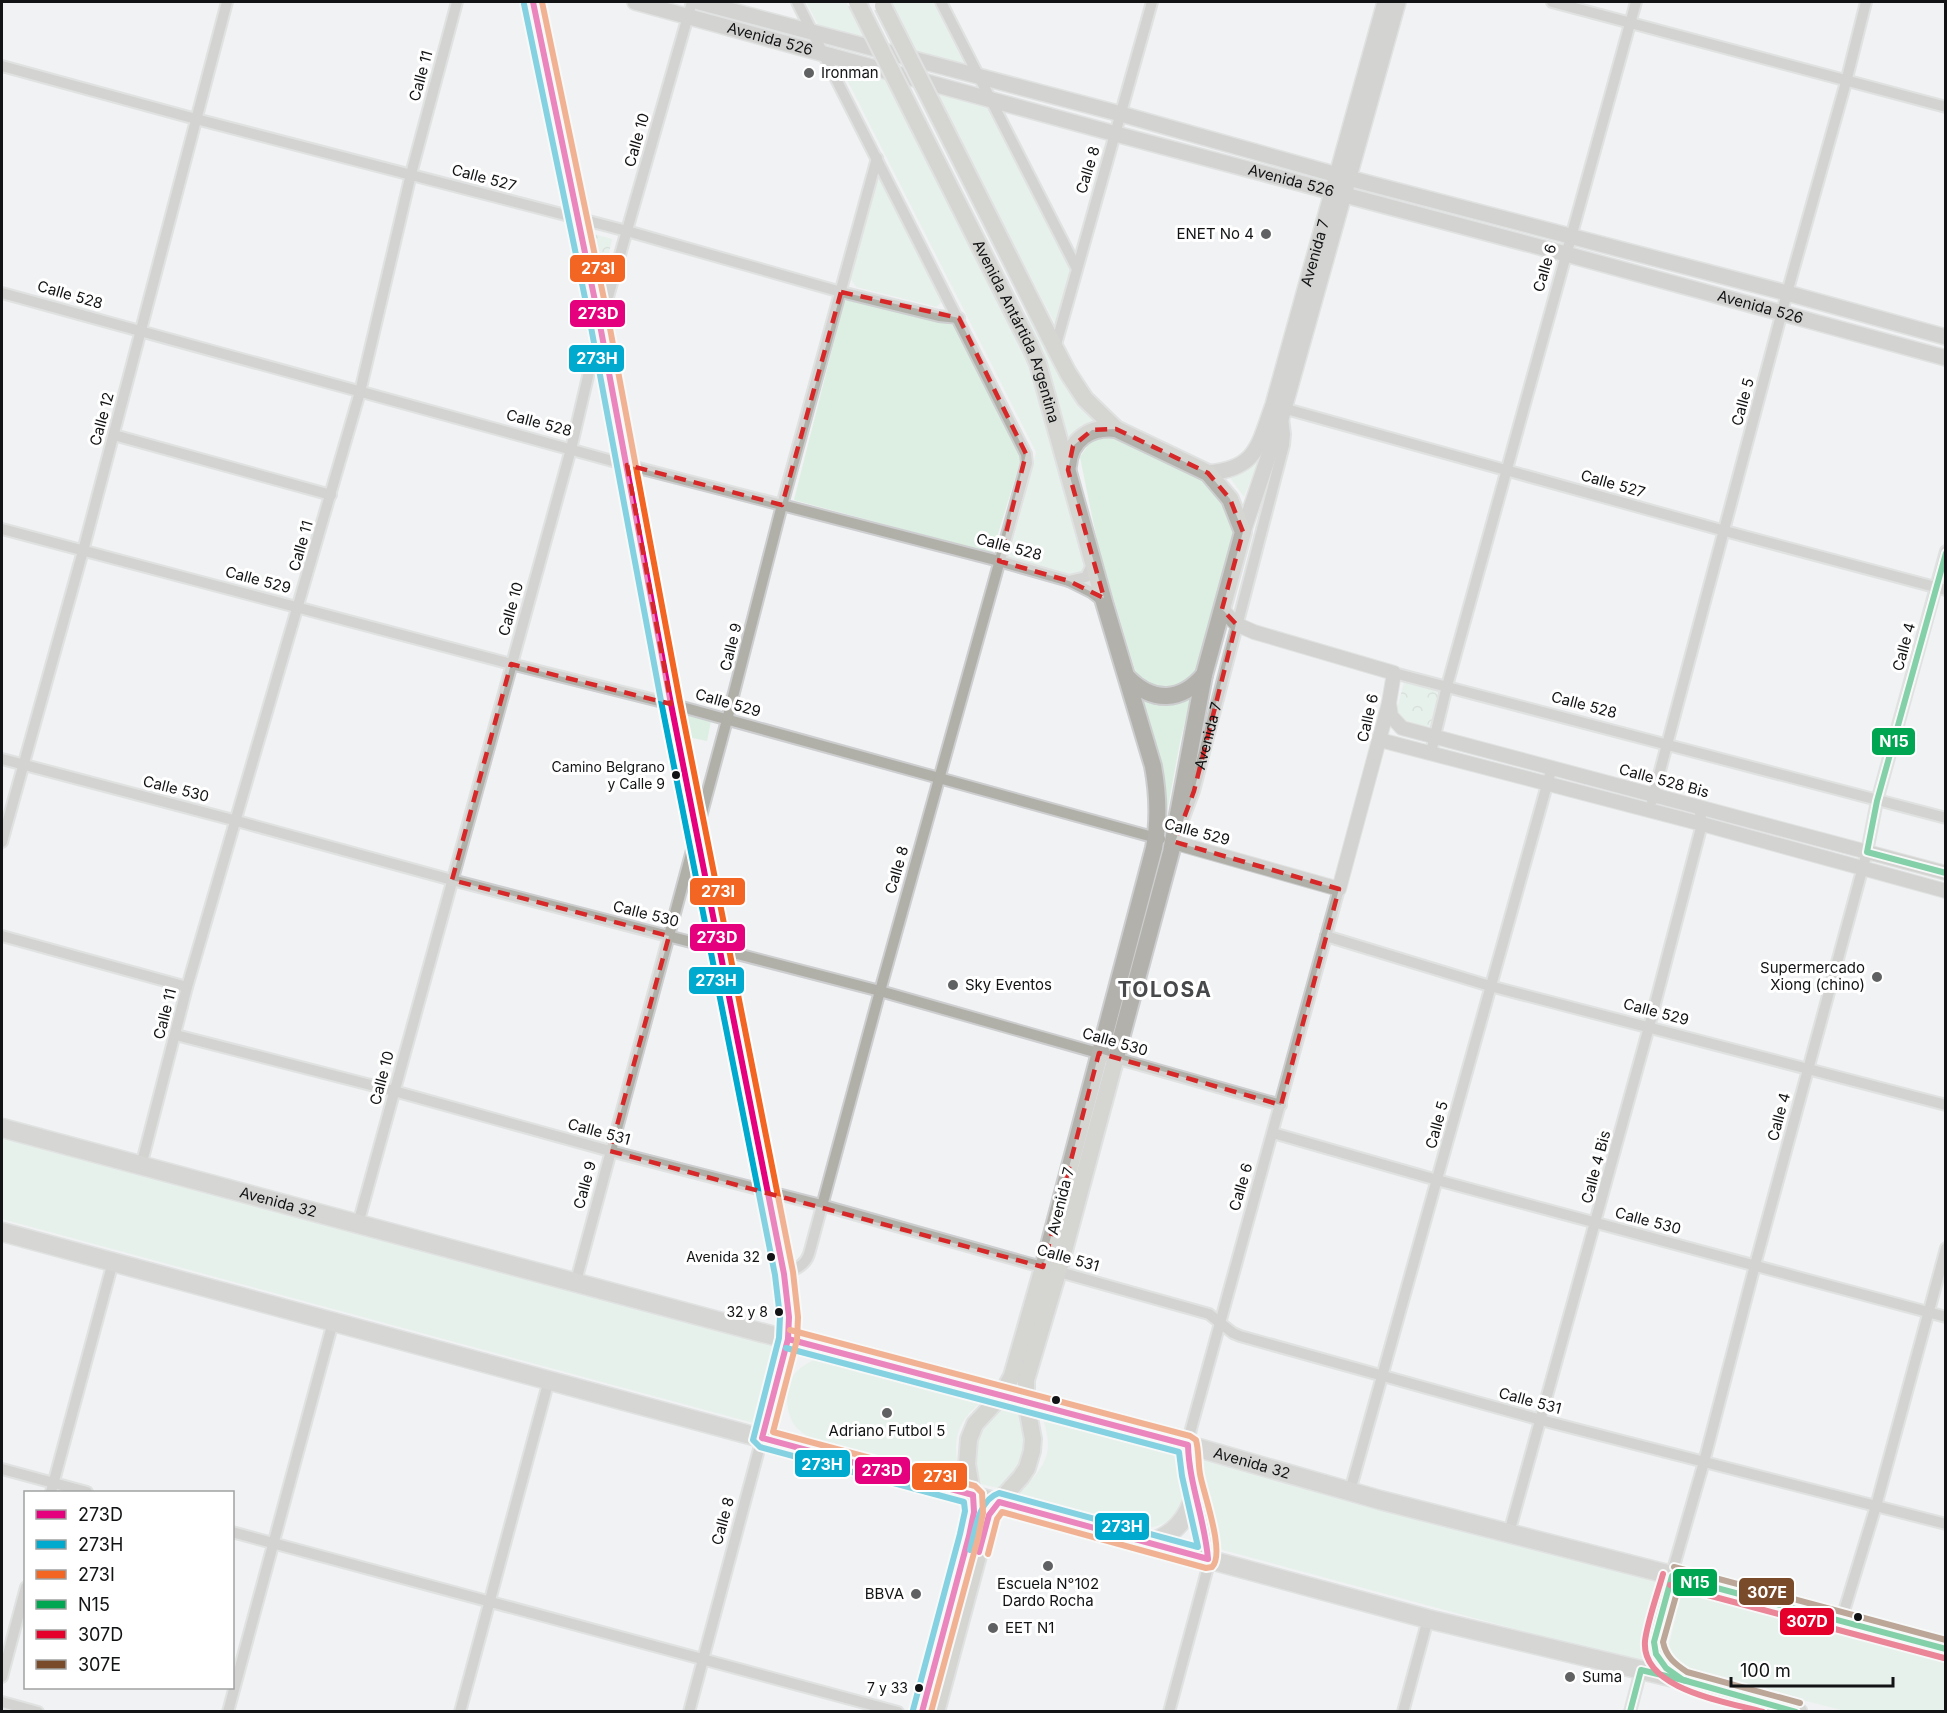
<svg xmlns="http://www.w3.org/2000/svg" width="1947" height="1713" viewBox="0 0 1947 1713" font-family="Inter,sans-serif">
<style>
.green{fill:#dcefe2}
.park{fill:url(#park-crowns)}
.lines{fill:none;stroke-linecap:round;stroke-linejoin:round}
.minor-casing{stroke:#cdcecf;stroke-width:14}
.tertiary-casing{stroke:#cdcecf;stroke-width:16}
.secondary-casing{stroke:#cdcecf;stroke-width:18}
.primary-casing{stroke:#cdcecf;stroke-width:20}
.trunk-casing{stroke:#cdcecf;stroke-width:21}
.minor{stroke:#b0afa8;stroke-width:10}
.tertiary{stroke:#b0afa8;stroke-width:14}
.secondary{stroke:#b0aea8;stroke-width:15}
.primary{stroke:#b3b1ac;stroke-width:16}
.trunk{stroke:#b6b4af;stroke-width:18}
.primary-bridge-casing{stroke:#cdcecf;stroke-width:20;stroke-linecap:butt}
.primary-bridge{stroke:#b3b1ac;stroke-width:16}
.bus-1-casing{stroke:#fff;stroke-width:10}
.bus-2-casing{stroke:#fff;stroke-width:10}
.bus-3-casing{stroke:#fff;stroke-width:10}
.bus-4-casing{stroke:#fff;stroke-width:10}
.bus-5-casing{stroke:#fff;stroke-width:10}
.bus-6-casing{stroke:#fff;stroke-width:10}
.bus-1{stroke:#e5007d;stroke-width:6}
.bus-2{stroke:#00a9ce;stroke-width:6}
.bus-3{stroke:#f26522;stroke-width:6}
.bus-4{stroke:#00a651;stroke-width:6}
.bus-5{stroke:#e4002b;stroke-width:6}
.bus-6{stroke:#7a4b2a;stroke-width:6}
.marked{fill:none;stroke:#d62828;stroke-width:4.5;stroke-dasharray:12 8;stroke-linejoin:round}
.poi-dot{fill:#606162;stroke:#fff;stroke-width:2}
.bus-dot{fill:#121314;stroke:#fff;stroke-width:2}
.labels{text-anchor:middle;stroke-width:6;stroke-linejoin:round;paint-order:stroke}
.bus-label{font-size:14px;fill:#121314;stroke:#fff;text-anchor:end}
.street-label{font-size:15px;fill:#121314;stroke:#fff}
.poi-label{font-size:15px;fill:#121314;stroke:#fff;text-anchor:start}
.district-label{font-size:21px;font-weight:bold;letter-spacing:1.5px;fill:#47494b;stroke:#fff}
.line-badge{stroke:#fff;stroke-width:2}
.badge-label{font-size:16px;text-anchor:middle;font-weight:bold;fill:#fff}
</style>
<defs>
<pattern id="park-crowns" width="20" height="18" patternUnits="userSpaceOnUse" patternTransform="scale(1.5)"><rect width="20" height="18" fill="#dcefe2"/><path d="M2 6a3 3 0 1 1 6 0M12 15a3 3 0 1 1 6 0" fill="none" stroke="#bcccc1"/></pattern>
</defs>
<rect width="100%" height="100%" fill="#f1f2f3"/>
<!-- green -->
<g class="green">
<polygon points="806,2 846,2 867,42 820,28"/>
<polygon points="890,2 933,2 967,69 916,54"/>
<polygon points="838,62 884,75 1025,350 1088,560 1082,572 1072,576 1009,557 1036,452"/>
<polygon points="934,90 988,104 1073,270 1055,324"/>
<polygon points="880,177 943,300 937,307 856,287 851,279 875,182"/>
<polygon points="851,298 957,326 1022,456 992,553 794,500 844,302"/>
<polygon points="1023,304 1074,394 1098,420 1082,425 1069,441"/>
<polygon points="1273,424 1244,497 1228,475"/>
<path d="M1115,436L1208,481L1227,501L1236,527L1197,674C1173,691 1165,697 1138,680L1099,550L1080,457L1093,438Z"/>
<polygon points="1192,692 1180,742 1165,823 1165,780 1141,695"/>
<polygon points="682,714 711,721 707,741 688,737"/>
<polygon points="2,1134 780,1342 762,1423 757,1424 2,1219"/>
<path d="M820,1357H830L987,1398C955,1420 950,1443 962,1479L810,1438C806,1435 799,1431 795,1426C786,1413 784,1391 793,1376C799,1367 810,1362 820,1357Z"/>
<polygon points="1002,1406 1020,1410 1025,1420 1025,1450 1012,1479 998,1488 981,1484 971,1468 972,1443 982,1419"/>
<path d="M1041,1414L1164,1447C1205,1471 1190,1528 1142,1528L1017,1493C1046,1468 1056,1452 1041,1414Z"/>
<polygon points="1203,1456 1661,1582 1647,1642 1655,1667 1219,1549 1201,1460"/>
<polygon points="1682,1590 1945,1657 1945,1711 1845,1711 1679,1668 1668,1649"/>
</g>
<!-- park -->
<g class="park">
<polygon points="590,233 612,239 600,295"/>
<polygon points="1404,682 1443,691 1435,728 1401,721 1396,713"/>
</g>
<g class="lines">
<defs>
<g id="minor">
<polyline points="941,2 1076,267"/>
<polyline points="1552,2 1946,107"/>
<polyline points="2,66 196,119 627,231 841,292 939,316 959,318"/>
<polyline points="2,293 627,465 999,561 1069,581 1091,592 1103,601"/>
<polyline points="1055,348 1152,2"/>
<polyline points="1279,407 1725,531 1946,590"/>
<polyline points="114,435 331,495"/>
<polyline points="2,529 511,664 671,704 1160,839"/>
<polyline points="1069,581 1086,577 1093,563"/>
<polyline points="1394,673 1946,818"/>
<polyline points="1431,752 1447,686 1636,2"/>
<polyline points="2,759 237,821 452,880 880,991 1281,1105"/>
<polyline points="1652,801 1787,293 1846,82 1866,2"/>
<path id="s1" d="M1183,820L1194,791L1284,445L1285,434L1283,418"/>
<polyline points="2,842 83,551 227,2"/>
<polyline points="2,936 187,987"/>
<polyline points="1326,936 1490,986 1946,1105"/>
<polyline points="176,1035 394,1091 610,1151 821,1205 1209,1314 1233,1333 1240,1336 1541,1420 1946,1524"/>
<polyline points="1273,1133 1437,1180 1946,1317"/>
<polyline points="141,1166 187,987 360,392 411,174 457,2"/>
<polyline points="358,1224 571,449 600,325 692,2"/>
<path d="M784,1274C795,1269 805,1266 809,1254L880,991L1027,463L1026,454L797,2"/>
<polyline points="576,1281 727,720 782,505 877,158"/>
<polyline points="2,1469 87,1492"/>
<polyline points="1350,1491 1552,767"/>
<polyline points="51,1492 113,1262"/>
<polyline points="232,1532 898,1712"/>
<polyline points="1509,1533 1649,1027 1702,824 1699,808"/>
<polyline points="1841,1621 1876,1506 1946,1248"/>
<path d="M1675,1675C1660,1663 1653,1652 1655,1632L1704,1462L1755,1265L1867,852L1877,801L1946,551"/>
<polyline points="2,1677 26,1587"/>
<polyline points="2,1702 38,1712"/>
<polyline points="228,1712 333,1322"/>
<polyline points="460,1712 549,1380"/>
<polyline points="689,1712 762,1438"/>
<polyline points="1169,1712 1208,1567 1206,1540 1189,1459 1188,1445 1191,1429 1339,889"/>
<polyline points="1403,1712 1428,1619"/>
<polyline points="1630,1712 1641,1670"/>
</g>
<g id="tertiary">
<polyline points="533,2 600,325 671,704 784,1274 789,1317 788,1339 762,1438"/>
<polyline points="1389,703 1391,716 1402,728 1946,873"/>
<polyline points="1380,740 1702,824 1946,891"/>
<polyline points="1173,842 1339,889 1389,703 1394,673 1254,632 1236,624 1222,609"/>
</g>
<g id="secondary">
<path id="s2" d="M635,2L1116,134L1566,254L1946,358"/>
<polyline points="699,2 1121,114 1337,175 1787,293 1946,337"/>
<path id="s3" d="M1208,473C1257,469 1258,446 1273,405L1385,2"/>
<polyline points="1243,532 1282,416 1398,2"/>
</g>
<g id="primary">
<path id="s4" d="M918,124L1030,346L1038,364L1104,602L1153,766C1158,793 1159,822 1154,848L1046,1257L1012,1376L1001,1396L975,1424L969,1439L967,1464L974,1505L969,1536L922,1712"/>
<path d="M1068,466C1070,439 1091,426 1116,429"/>
<path d="M1128,678C1153,703 1181,702 1204,675"/>
<polyline points="936,1712 989,1515 995,1506 1021,1477 1027,1468 1032,1451 1033,1439 1026,1402 1026,1380 1061,1262 1171,852 1204,675 1243,532 1230,499 1208,473 1116,429 1085,399 1068,373 1055,348 939,117"/>
</g>
<g id="trunk">
<path id="s5" d="M2,1128L763,1333L1188,1445L1380,1500L1702,1583L1946,1649"/>
<polyline points="2,1232 1428,1619 1683,1680 1798,1712"/>
<path d="M1149,1543C1174,1535 1188,1519 1195,1493"/>
</g>
</defs>
<!-- minor casing -->
<use href="#minor" class="minor-casing"/>
<!-- tertiary casing -->
<use href="#tertiary" class="tertiary-casing"/>
<!-- secondary casing -->
<use href="#secondary" class="secondary-casing"/>
<!-- primary casing -->
<use href="#primary" class="primary-casing"/>
<!-- trunk casing -->
<use href="#trunk" class="trunk-casing"/>
<!-- minor -->
<use href="#minor" class="minor"/>
<!-- tertiary -->
<use href="#tertiary" class="tertiary"/>
<!-- secondary -->
<use href="#secondary" class="secondary"/>
<!-- primary -->
<use href="#primary" class="primary"/>
<!-- trunk -->
<use href="#trunk" class="trunk"/>
<defs>
<g id="primary-bridge">
<polyline points="857,2 918,124"/>
<polyline points="883,6 939,117"/>
</g>
</defs>
<!-- primary-bridge casing -->
<use href="#primary-bridge" class="primary-bridge-casing"/>
<!-- primary-bridge -->
<use href="#primary-bridge" class="primary-bridge"/>
<defs>
<g id="bus-1">
<polyline points="533,2 600,325 671,704 784,1274 789,1317 788,1339 762,1438 973,1495 974,1512 969,1536 922,1712"/>
<path d="M788,1339L1188,1445C1189,1484 1205,1520 1208,1559L999,1502L989,1515L979,1552"/>
</g>
<g id="bus-2">
<polyline points="524,4 591,327 662,706 775,1275 780,1317 779,1338 753,1440 760,1447 964,1502 965,1511 960,1534 913,1710"/>
<path d="M786,1348L1179,1452L1182,1476L1198,1547L999,1493C978,1500 975,1532 970,1550"/>
</g>
<g id="bus-3">
<polyline points="542,2 609,323 680,702 793,1272 798,1317 797,1340 773,1432 975,1486 982,1493 983,1513 978,1538 931,1712"/>
<path d="M790,1330L1190,1436L1196,1440C1199,1451 1198,1463 1200,1474C1203,1492 1226,1554 1212,1567L1206,1568L1002,1512L997,1519L988,1554"/>
</g>
<g id="bus-4">
<polyline points="1946,553 1877,801 1867,852 1946,873"/>
<polyline points="1630,1712 1641,1670 1687,1681"/>
<polyline points="1796,1712 1683,1680 1666,1668 1656,1654 1654,1642 1672,1576 1946,1649"/>
</g>
<g id="bus-5">
<path d="M1663,1574C1658,1592 1647,1623 1645,1641C1641,1690 1728,1702 1763,1712"/>
<polyline points="1670,1585 1944,1658"/>
</g>
<g id="bus-6">
<polyline points="1674,1567 1946,1640"/>
<path d="M1681,1578L1663,1642C1666,1657 1675,1664 1687,1672L1800,1703"/>
</g>
</defs>
<!-- bus-1 casing -->
<use href="#bus-1" class="bus-1-casing"/>
<!-- bus-2 casing -->
<use href="#bus-2" class="bus-2-casing"/>
<!-- bus-3 casing -->
<use href="#bus-3" class="bus-3-casing"/>
<!-- bus-4 casing -->
<use href="#bus-4" class="bus-4-casing"/>
<!-- bus-5 casing -->
<use href="#bus-5" class="bus-5-casing"/>
<!-- bus-6 casing -->
<use href="#bus-6" class="bus-6-casing"/>
<!-- bus-1 -->
<use href="#bus-1" class="bus-1"/>
<!-- bus-2 -->
<use href="#bus-2" class="bus-2"/>
<!-- bus-3 -->
<use href="#bus-3" class="bus-3"/>
<!-- bus-4 -->
<use href="#bus-4" class="bus-4"/>
<!-- bus-5 -->
<use href="#bus-5" class="bus-5"/>
<!-- bus-6 -->
<use href="#bus-6" class="bus-6"/>
</g>
<!-- marked area -->
<path d="M0 0H1947V1713H0ZM841,292L959,318L1026,454L999,561L1069,581L1104,598L1068,470L1073,446L1092,430L1116,429L1208,473L1230,499L1243,532L1222,609L1236,624L1194,791L1175,842L1339,889L1281,1105L1099,1053L1043,1267L610,1151L669,936L452,880L511,664L671,704L627,465L782,505Z" fill="#f1f2f3" fill-opacity=".55" fill-rule="evenodd"/>
<path class="marked" d="M841,292L959,318L1026,454L999,561L1069,581L1104,598L1068,470L1073,446L1092,430L1116,429L1208,473L1230,499L1243,532L1222,609L1236,624L1194,791L1175,842L1339,889L1281,1105L1099,1053L1043,1267L610,1151L669,936L452,880L511,664L671,704L627,465L782,505Z"/>
<!-- markers -->
<g class="poi-dot">
<circle cx="809" cy="73" r="6"/>
<circle cx="1266" cy="234" r="6"/>
<circle cx="1877" cy="977" r="6"/>
<circle cx="953" cy="985" r="6"/>
<circle cx="887" cy="1413" r="6"/>
<circle cx="1048" cy="1566" r="6"/>
<circle cx="916" cy="1594" r="6"/>
<circle cx="993" cy="1628" r="6"/>
<circle cx="1570" cy="1677" r="6"/>
</g>
<g class="bus-dot">
<circle cx="676" cy="775" r="5"/>
<circle cx="771" cy="1257" r="5"/>
<circle cx="779" cy="1312" r="5"/>
<circle cx="1056" cy="1400" r="5"/>
<circle cx="1858" cy="1617" r="5"/>
<circle cx="919" cy="1688" r="5"/>
</g>
<g class="labels">
<!-- bus labels -->
<g class="bus-label">
<text x="665" y="772">Camino Belgrano<tspan x="665" dy="17">y Calle 9</tspan></text>
<text x="760" y="1262">Avenida 32</text>
<text x="768" y="1317">32 y 8</text>
<text x="908" y="1693">7 y 33</text>
</g>
<!-- street labels -->
<g class="street-label">
<text dy="5" stroke="none"><textPath href="#s2" startOffset="140">Avenida 526</textPath></text>
<text transform="translate(421 76) rotate(-75)" y="5">Calle 11</text>
<text transform="translate(637 140) rotate(-74)" y="5">Calle 10</text>
<text transform="translate(1088 170) rotate(-73)" y="5">Calle 8</text>
<text transform="translate(484 178) rotate(15)" y="5">Calle 527</text>
<text dy="5" stroke="none"><textPath href="#s2" startOffset="680">Avenida 526</textPath></text>
<text dy="5" stroke="none"><textPath href="#s3" startOffset="261">Avenida 7</textPath></text>
<text transform="translate(1545 268) rotate(-74)" y="5">Calle 6</text>
<text transform="translate(70 295) rotate(16)" y="5">Calle 528</text>
<text dy="5" stroke="none"><textPath href="#s2" startOffset="1166">Avenida 526</textPath></text>
<text dy="5" stroke="none"><textPath href="#s4" startOffset="230">Avenida Antártida Argentina</textPath></text>
<text transform="translate(1743 402) rotate(-75)" y="5">Calle 5</text>
<text transform="translate(102 419) rotate(-75)" y="5">Calle 12</text>
<text transform="translate(539 423) rotate(15)" y="5">Calle 528</text>
<text transform="translate(1613 484) rotate(16)" y="5">Calle 527</text>
<text transform="translate(301 546) rotate(-74)" y="5">Calle 11</text>
<text transform="translate(1009 547) rotate(15)" y="5">Calle 528</text>
<text transform="translate(258 580) rotate(15)" y="5">Calle 529</text>
<text transform="translate(511 609) rotate(-74)" y="5">Calle 10</text>
<text transform="translate(731 647) rotate(-76)" y="5">Calle 9</text>
<text transform="translate(1904 647) rotate(-75)" y="5">Calle 4</text>
<text transform="translate(728 703) rotate(16)" y="5">Calle 529</text>
<text transform="translate(1584 705) rotate(15)" y="5">Calle 528</text>
<text transform="translate(1368 718) rotate(-77)" y="5">Calle 6</text>
<text dy="5" stroke="none"><textPath href="#s1" startOffset="88">Avenida 7</textPath></text>
<text transform="translate(1664 781) rotate(15)" y="5">Calle 528 Bis</text>
<text transform="translate(176 789) rotate(14)" y="5">Calle 530</text>
<text transform="translate(1197 832) rotate(15)" y="5">Calle 529</text>
<text transform="translate(897 870) rotate(-74)" y="5">Calle 8</text>
<text transform="translate(646 914) rotate(14)" y="5">Calle 530</text>
<text transform="translate(1656 1012) rotate(15)" y="5">Calle 529</text>
<text transform="translate(165 1014) rotate(-76)" y="5">Calle 11</text>
<text transform="translate(1115 1042) rotate(16)" y="5">Calle 530</text>
<text transform="translate(382 1078) rotate(-75)" y="5">Calle 10</text>
<text transform="translate(1779 1117) rotate(-75)" y="5">Calle 4</text>
<text transform="translate(1437 1125) rotate(-75)" y="5">Calle 5</text>
<text transform="translate(599 1132) rotate(15)" y="5">Calle 531</text>
<text transform="translate(1596 1167) rotate(-75)" y="5">Calle 4 Bis</text>
<text transform="translate(585 1185) rotate(-75)" y="5">Calle 9</text>
<text transform="translate(1241 1187) rotate(-74)" y="5">Calle 6</text>
<text transform="translate(1061 1201) rotate(-76)" y="5">Avenida 7</text>
<text dy="5" stroke="none"><textPath href="#s5" startOffset="286">Avenida 32</textPath></text>
<text transform="translate(1648 1221) rotate(15)" y="5">Calle 530</text>
<text transform="translate(1068 1258) rotate(16)" y="5">Calle 531</text>
<text transform="translate(1530 1401) rotate(15)" y="5">Calle 531</text>
<text dy="5" stroke="none"><textPath href="#s5" startOffset="1294">Avenida 32</textPath></text>
<text transform="translate(723 1521) rotate(-75)" y="5">Calle 8</text>
</g>
<!-- poi labels -->
<g class="poi-label">
<text x="821" y="78">Ironman</text>
<text x="1254" y="239" text-anchor="end">ENET No 4</text>
<text x="1865" y="973" text-anchor="end">Supermercado<tspan x="1865" dy="17">Xiong (chino)</tspan></text>
<text x="965" y="990">Sky Eventos</text>
<text x="887" y="1436" text-anchor="middle">Adriano Futbol 5</text>
<text x="1048" y="1589" text-anchor="middle">Escuela N°102<tspan x="1048" dy="17">Dardo Rocha</tspan></text>
<text x="904" y="1599" text-anchor="end">BBVA</text>
<text x="1005" y="1633">EET N1</text>
<text x="1582" y="1682">Suma</text>
</g>
<!-- district labels -->
<g class="district-label">
<text x="1165" y="997">TOLOSA</text>
</g>
</g>
<g class="line-badge">
<rect x="569" y="254" width="57" height="29" rx="6" fill="#f26522"/>
<rect x="569" y="299" width="57" height="29" rx="6" fill="#e5007d"/>
<rect x="568" y="344" width="57" height="29" rx="6" fill="#00a9ce"/>
<rect x="1871" y="727" width="45" height="29" rx="6" fill="#00a651"/>
<rect x="689" y="877" width="57" height="29" rx="6" fill="#f26522"/>
<rect x="689" y="923" width="57" height="29" rx="6" fill="#e5007d"/>
<rect x="688" y="966" width="57" height="29" rx="6" fill="#00a9ce"/>
<rect x="794" y="1449" width="57" height="29" rx="6" fill="#00a9ce"/>
<rect x="854" y="1456" width="57" height="29" rx="6" fill="#e5007d"/>
<rect x="911" y="1462" width="57" height="29" rx="6" fill="#f26522"/>
<rect x="1094" y="1512" width="56" height="29" rx="6" fill="#00a9ce"/>
<rect x="1672" y="1568" width="46" height="29" rx="6" fill="#00a651"/>
<rect x="1738" y="1577" width="57" height="29" rx="6" fill="#7a4b2a"/>
<rect x="1779" y="1607" width="56" height="29" rx="6" fill="#e4002b"/>
</g>
<g class="badge-label">
<text x="598" y="274">273I</text>
<text x="598" y="319">273D</text>
<text x="597" y="364">273H</text>
<text x="1894" y="747">N15</text>
<text x="718" y="897">273I</text>
<text x="717" y="943">273D</text>
<text x="716" y="986">273H</text>
<text x="822" y="1470">273H</text>
<text x="882" y="1476">273D</text>
<text x="940" y="1482">273I</text>
<text x="1122" y="1532">273H</text>
<text x="1695" y="1588">N15</text>
<text x="1767" y="1598">307E</text>
<text x="1807" y="1627">307D</text>
</g>
<!-- border -->
<rect width="1947" height="1713" fill="none" stroke="#121314" stroke-width="6"/>
<!-- legend -->
<rect x="24" y="1491" width="210" height="198" fill="#ffffff" stroke="#a0a1a1" stroke-width="1.5"/>
<rect x="36" y="1510" width="30" height="9" fill="#e5007d" stroke="#a0a1a1" stroke-width="1.5"/>
<text x="78" y="1521" font-size="18" fill="#121314">273D</text>
<rect x="36" y="1540" width="30" height="9" fill="#00a9ce" stroke="#a0a1a1" stroke-width="1.5"/>
<text x="78" y="1551" font-size="18" fill="#121314">273H</text>
<rect x="36" y="1570" width="30" height="9" fill="#f26522" stroke="#a0a1a1" stroke-width="1.5"/>
<text x="78" y="1581" font-size="18" fill="#121314">273I</text>
<rect x="36" y="1600" width="30" height="9" fill="#00a651" stroke="#a0a1a1" stroke-width="1.5"/>
<text x="78" y="1611" font-size="18" fill="#121314">N15</text>
<rect x="36" y="1630" width="30" height="9" fill="#e4002b" stroke="#a0a1a1" stroke-width="1.5"/>
<text x="78" y="1641" font-size="18" fill="#121314">307D</text>
<rect x="36" y="1660" width="30" height="9" fill="#7a4b2a" stroke="#a0a1a1" stroke-width="1.5"/>
<text x="78" y="1671" font-size="18" fill="#121314">307E</text>
<!-- scale -->
<path d="M1731 1677v9h162v-9" fill="none" stroke="#121314" stroke-width="3"/>
<text x="1740" y="1677" font-size="18" fill="#121314" stroke="#ffffff" stroke-width="4.5" paint-order="stroke">100 m</text>
</svg>
